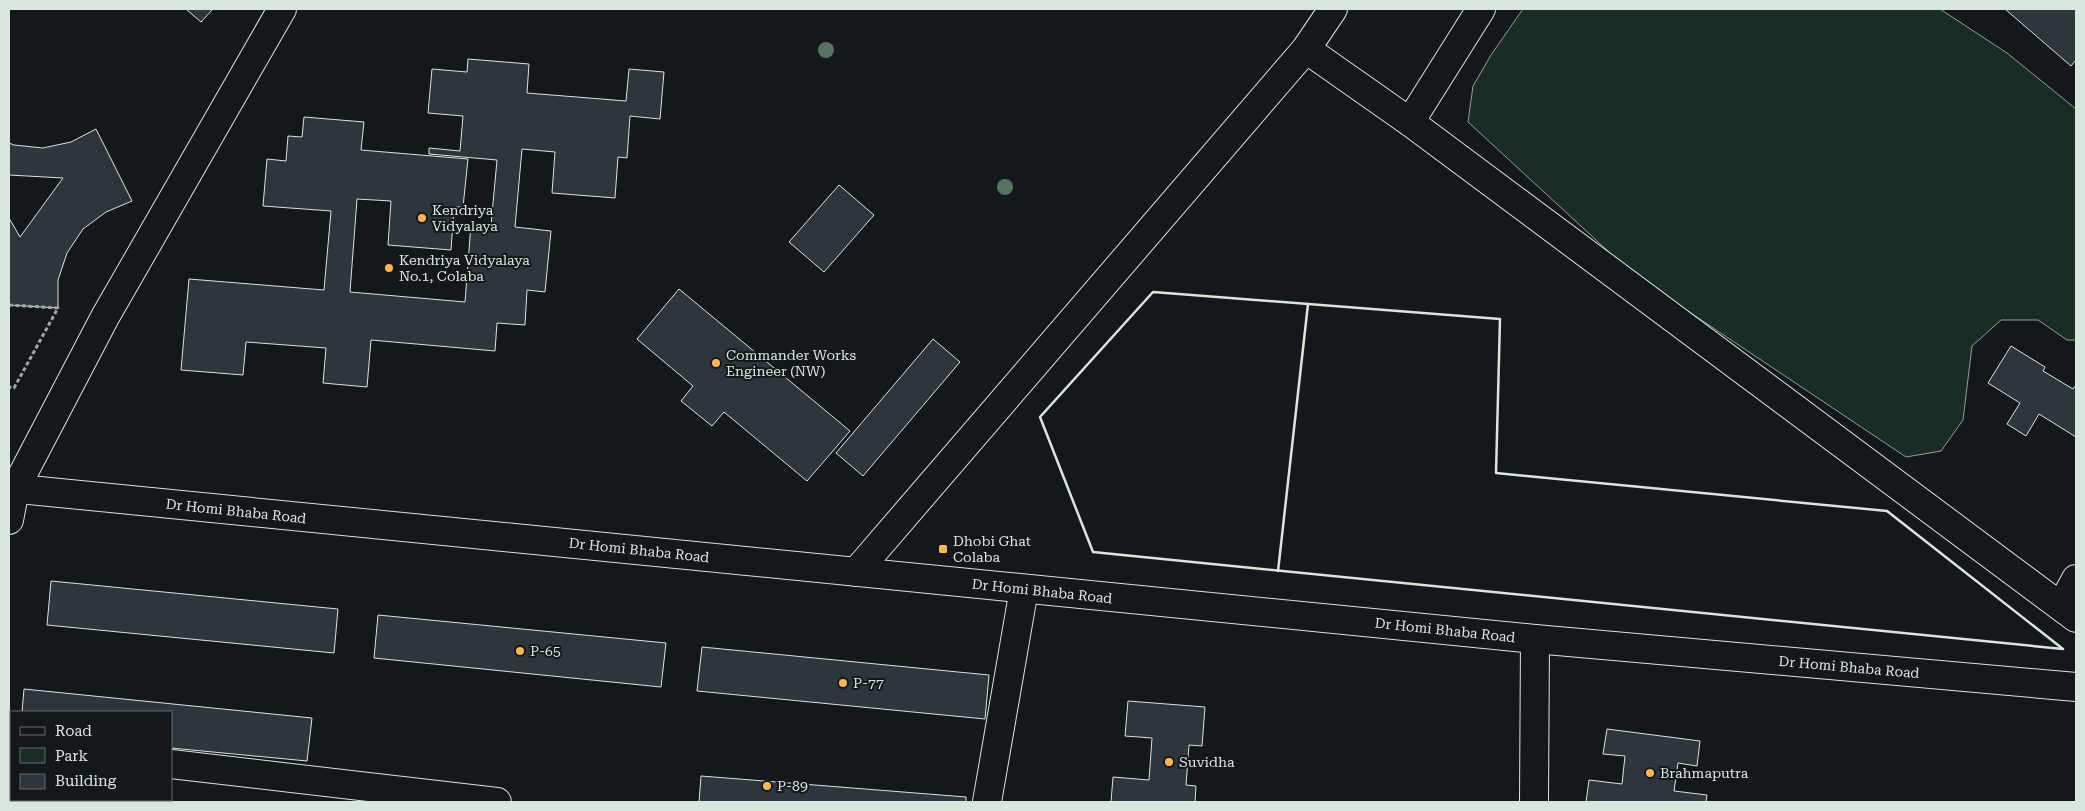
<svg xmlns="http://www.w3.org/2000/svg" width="2085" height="811" viewBox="0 0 2085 811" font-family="'Roboto Serif',serif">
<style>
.green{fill:#1a2d24;stroke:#939e99}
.building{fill:#2c363c;stroke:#d8e6dc}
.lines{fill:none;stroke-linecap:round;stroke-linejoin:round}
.street-casing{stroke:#d8e6dc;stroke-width:30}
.secondary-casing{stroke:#d8e6dc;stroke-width:30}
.path{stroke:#9da8a2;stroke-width:3;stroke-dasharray:4 2.5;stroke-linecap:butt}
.street{stroke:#14181c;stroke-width:28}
.secondary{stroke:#14181c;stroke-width:28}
.wall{stroke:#d8e6dc;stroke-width:2.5}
.tree{fill:#55745f}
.poi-dot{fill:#ffb74d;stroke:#14181c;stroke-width:2}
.labels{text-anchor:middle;stroke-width:4;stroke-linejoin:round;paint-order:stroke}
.poi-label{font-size:14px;fill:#d8e6dc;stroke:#14181c;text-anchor:start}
.street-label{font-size:14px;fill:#d8e6dc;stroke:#14181c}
</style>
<rect width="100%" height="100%" fill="#14181c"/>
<!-- green -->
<polygon class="green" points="1523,9 1940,9 2007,53 2076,109 2076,340 2067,340 2038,320 2001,320 1972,346 1963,420 1941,451 1906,457 1634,275 1468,122 1473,86 1491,55"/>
<!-- building -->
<g class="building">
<polygon points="186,9 213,9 201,22"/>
<polygon points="2005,9 2076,9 2076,60 2071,66"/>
<polygon points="468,59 529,64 527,93 626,101 629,69 664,72 660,119 630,116 627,158 618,157 615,198 552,193 555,152 522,149 515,227 551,231 545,292 527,290 525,325 497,323 495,351 371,340 367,387 323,383 326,348 246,342 243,375 181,370 189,279 324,290 331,211 263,206 267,159 286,161 288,136 302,137 304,117 364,122 361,150 468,159 463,207 454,207 451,250 388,245 391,201 357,199 350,292 465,302 471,224 491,225 497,160 429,154 429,148 460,151 463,116 428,113 432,69 467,72"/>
<polygon points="96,129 132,201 106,212 83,229 67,253 58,280 58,308 9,305 9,218 20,237 63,178 9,175 9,143 14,145 43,148 71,142"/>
<polygon points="839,185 874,215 824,272 789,242"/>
<polygon points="679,289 850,431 807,481 724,412 712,426 681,401 693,386 637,339"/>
<polygon points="933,339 960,362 863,476 836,453"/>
<polygon points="2011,346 2045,367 2043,371 2073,389 2076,385 2076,437 2039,414 2026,436 2007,424 2020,403 1988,383"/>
<polygon points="51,581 338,609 334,653 47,625"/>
<polygon points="378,615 666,643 661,687 374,658"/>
<polygon points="702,647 989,675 985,719 697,691"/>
<polygon points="24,689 312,718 307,761 171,748 171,712 22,712"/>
<polygon points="1128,701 1205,707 1202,746 1189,745 1186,785 1196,786 1195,802 1111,802 1113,777 1149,780 1152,738 1125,736"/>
<polygon points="1607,729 1700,741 1697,766 1678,763 1674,791 1707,795 1706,802 1586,802 1589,780 1622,784 1625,756 1603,754"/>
<polygon points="701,776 966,797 966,802 699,802"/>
</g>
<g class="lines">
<defs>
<g id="street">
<polyline points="1306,49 1410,122 2076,618"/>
<polyline points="1410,122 1481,9"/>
<polyline points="9,520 15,489 105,317 282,9"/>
<polyline points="856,572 1306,49 1333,9"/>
<polyline points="2061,606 2076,579"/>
<polyline points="9,746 11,746"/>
<polyline points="171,764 497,802"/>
<polyline points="987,802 1024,589"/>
<polyline points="1534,802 1535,639"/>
</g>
<polyline id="secondary" points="9,488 1535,639 2076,687"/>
</defs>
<!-- street casing -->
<use href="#street" class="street-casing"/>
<!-- secondary casing -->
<use href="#secondary" class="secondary-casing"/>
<!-- path -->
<polyline class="path" points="9,305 58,308 14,388 9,387"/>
<!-- street -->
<use href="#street" class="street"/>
<!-- secondary -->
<use href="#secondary" class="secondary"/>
<!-- wall -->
<g class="wall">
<polygon points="1153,292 1500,319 1496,473 1887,511 2063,649 1093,552 1040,417"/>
<polyline points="1278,571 1308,304"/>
</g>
</g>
<!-- trees -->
<g class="tree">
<circle cx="826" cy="50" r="8"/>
<circle cx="1005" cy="187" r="8"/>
</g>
<!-- markers -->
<g class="poi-dot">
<circle cx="422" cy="218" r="5"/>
<circle cx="389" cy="268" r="5"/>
<circle cx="716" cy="363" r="5"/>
<rect x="938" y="544" width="10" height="10" rx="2.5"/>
<circle cx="520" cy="651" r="5"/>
<circle cx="843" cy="683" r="5"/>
<circle cx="1169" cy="762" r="5"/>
<circle cx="1650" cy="773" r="5"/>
<circle cx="767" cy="786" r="5"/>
</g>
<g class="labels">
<!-- poi labels -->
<g class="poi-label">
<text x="432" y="215">Kendriya<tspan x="432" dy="16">Vidyalaya</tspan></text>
<text x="399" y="265">Kendriya Vidyalaya<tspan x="399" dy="16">No.1, Colaba</tspan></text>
<text x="726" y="360">Commander Works<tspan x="726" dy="16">Engineer (NW)</tspan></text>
<text x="953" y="546">Dhobi Ghat<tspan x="953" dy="16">Colaba</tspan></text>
<text x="530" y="656">P-65</text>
<text x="853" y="688">P-77</text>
<text x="1179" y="767">Suvidha</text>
<text x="1660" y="778">Brahmaputra</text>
<text x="777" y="791">P-89</text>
</g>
<!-- street labels -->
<g class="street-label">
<text transform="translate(236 511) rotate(6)" y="5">Dr Homi Bhaba Road</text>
<text transform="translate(639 550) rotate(6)" y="5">Dr Homi Bhaba Road</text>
<text transform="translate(1042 591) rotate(6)" y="5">Dr Homi Bhaba Road</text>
<text transform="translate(1445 630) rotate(6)" y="5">Dr Homi Bhaba Road</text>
<text transform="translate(1849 667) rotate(5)" y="5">Dr Homi Bhaba Road</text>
</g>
</g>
<!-- border -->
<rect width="2085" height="811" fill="none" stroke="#d8e6dc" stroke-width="20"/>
<!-- legend -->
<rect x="10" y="711" width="162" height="90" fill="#14181c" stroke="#626a69"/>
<rect x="20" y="727" width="25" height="8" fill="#14181c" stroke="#626a69"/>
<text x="55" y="736" font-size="15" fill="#d8e6dc">Road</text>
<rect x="20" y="748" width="25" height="15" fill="#1a2d24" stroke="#626a69"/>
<text x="55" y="761" font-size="15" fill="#d8e6dc">Park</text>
<rect x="20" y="774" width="25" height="15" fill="#2c363c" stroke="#626a69"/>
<text x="55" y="786" font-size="15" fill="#d8e6dc">Building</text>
</svg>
